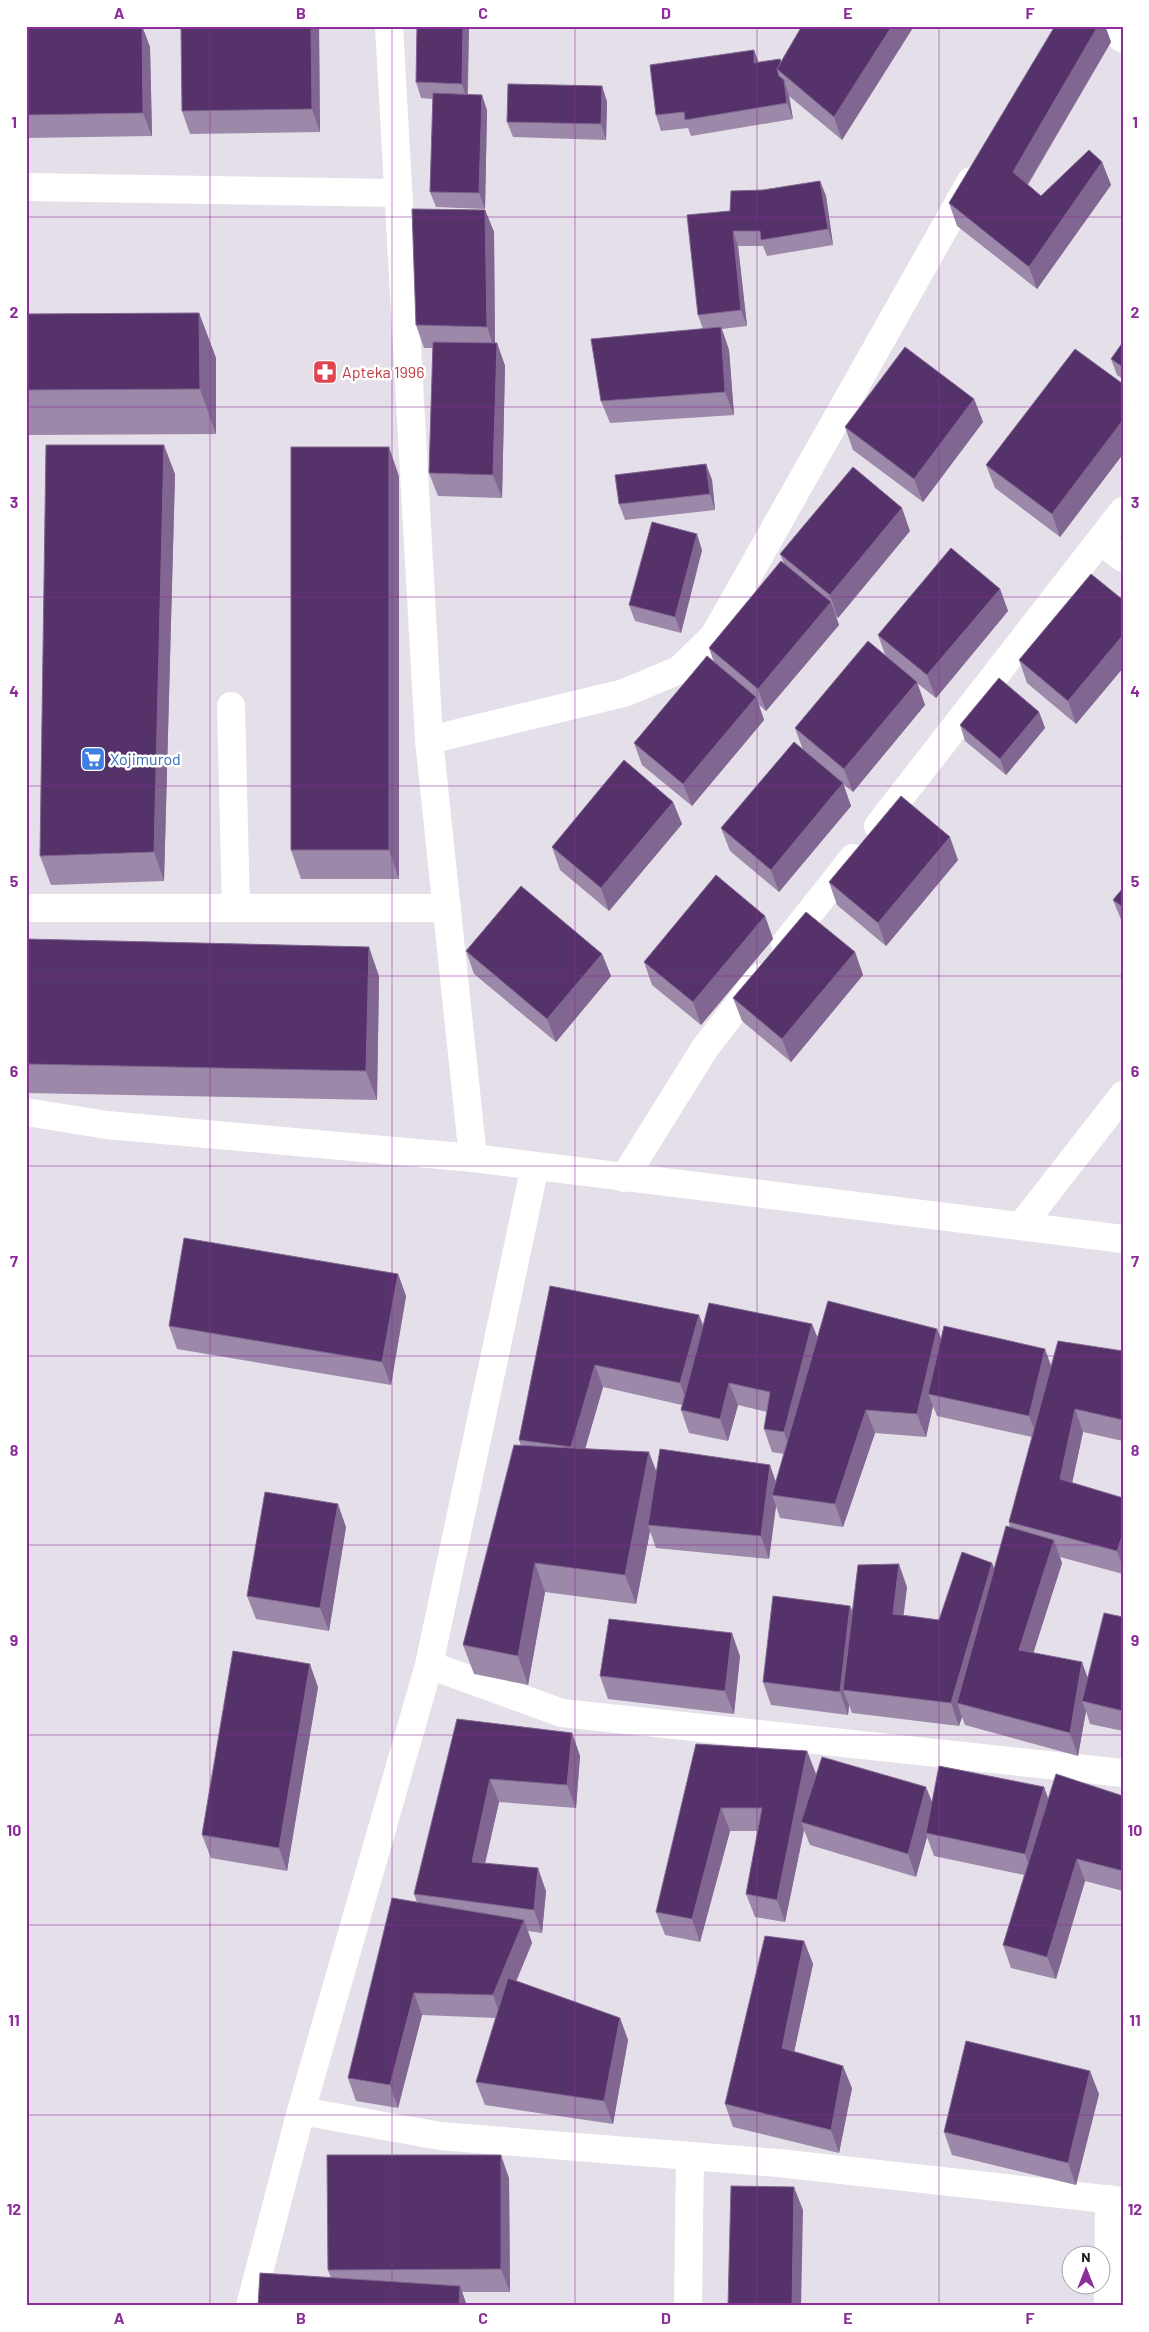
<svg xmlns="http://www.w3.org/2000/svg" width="1149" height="2332" viewBox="0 0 1149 2332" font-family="Barlow,sans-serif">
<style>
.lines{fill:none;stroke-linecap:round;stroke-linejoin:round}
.minor{stroke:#fff;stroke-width:28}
.wall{fill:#9c88a9;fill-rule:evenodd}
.shaded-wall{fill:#806690}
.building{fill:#55326a;stroke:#806690}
.grid{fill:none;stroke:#8b2e99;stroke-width:1;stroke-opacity:0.55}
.labels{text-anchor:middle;stroke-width:5;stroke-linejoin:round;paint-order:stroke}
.health-label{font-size:16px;fill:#be3a42;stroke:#fff;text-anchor:start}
.shop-label{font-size:16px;fill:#366cbe;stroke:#fff;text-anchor:start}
.neatline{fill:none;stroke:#8b2e99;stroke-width:2}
.grid-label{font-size:16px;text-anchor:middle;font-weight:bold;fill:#8b2e99}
</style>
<rect width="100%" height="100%" fill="#e4dfe8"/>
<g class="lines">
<!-- minor -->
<g class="minor">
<polyline points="389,26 429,740 473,1158"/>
<polyline points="1106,26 1123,39"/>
<polyline points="26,187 398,193"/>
<polyline points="1100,541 1123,558"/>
<polyline points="231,706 236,908"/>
<polyline points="429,740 624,693 679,670 714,636 971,181"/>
<polyline points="878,826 1123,511"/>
<polyline points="26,908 447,908"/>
<polyline points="785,944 853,858"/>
<polyline points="26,1112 107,1125 473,1158 1123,1239"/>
<polyline points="624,1178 705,1048 759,978"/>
<polyline points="1021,1226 1123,1095"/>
<polyline points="429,1665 562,1713 1123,1773"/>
<polyline points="301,2111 440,2136 778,2163 1123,2201"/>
<polyline points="250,2306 301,2111 429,1665 535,1166"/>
<polyline points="688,2306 690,2156"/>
<polyline points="1108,2306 1109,2199"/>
</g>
</g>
<!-- wall -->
<g class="wall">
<polygon points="26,26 142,26 150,47 152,136 26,138"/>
<polygon points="319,26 320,132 190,134 182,111"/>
<polygon points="417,26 469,26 468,94 487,110 485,209 436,207 430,192 433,99 421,98 416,82"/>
<polygon points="802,26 914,26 842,140 789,96 793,119 691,136 688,128 661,131 656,115 758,62 780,59 781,61"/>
<polygon points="1055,26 1105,26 1111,42 1028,185 1041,196 1102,162 1111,185 1037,289 957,226 949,203"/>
<polygon points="602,86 607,102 606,140 513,137 507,122"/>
<polygon points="820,181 826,196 833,245 767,256 763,246 738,246 747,326 722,329 729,350 734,415 610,423 601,401 703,329 698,315 730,211 763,190"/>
<polygon points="485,210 494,232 495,343 497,343 505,366 502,498 438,496 429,473 433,348 424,348 416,325"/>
<polygon points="199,313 216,358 216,434 26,435 26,314"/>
<polygon points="1123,342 1123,379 1117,375 1111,359"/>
<polygon points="1123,384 1123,454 1060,537 995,488 986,465"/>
<polygon points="974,399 983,422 923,502 853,450 845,427"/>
<polygon points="706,464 712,480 715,510 625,520 619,504"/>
<polygon points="175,474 164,881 51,885 40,856"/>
<polygon points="399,476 399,879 301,879 291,850"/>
<polygon points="910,531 838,618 836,616 839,625 766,711 759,705 764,720 692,806 642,765 634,743 714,662 709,648 784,563 780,554"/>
<polygon points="702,550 681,633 635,621 629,605"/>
<polygon points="1000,589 1008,611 936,698 917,683 925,705 853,792 843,784 851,806 779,892 730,851 721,828 803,750 795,728 886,657 878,635"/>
<polygon points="1123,600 1123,668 1076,724 1027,683 1019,660"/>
<polygon points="1039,712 1045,728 1006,775 965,741 960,725"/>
<polygon points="673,802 682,824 609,911 560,870 552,847"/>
<polygon points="958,860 886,946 837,905 829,882"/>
<polygon points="1123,888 1123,923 1122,922 1113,900"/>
<polygon points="765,916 773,939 701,1025 652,985 644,962"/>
<polygon points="26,939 379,976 377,1100 26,1093"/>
<polygon points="466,951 602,954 611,976 556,1042 474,974"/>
<polygon points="855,952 863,975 791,1062 742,1021 733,998"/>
<polygon points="398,1274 406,1296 391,1385 177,1349 169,1326"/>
<path d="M550,1286L699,1315L703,1325L812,1324L817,1338L937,1329L941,1338L1051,1366L1123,1351V1441L1083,1432L1072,1483L1123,1498V1574L1060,1557L1062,1563L1033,1653L1088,1677L1123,1617V1731L1090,1724L1086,1711L1078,1756L965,1725L962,1717L959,1726L852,1713L849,1705L848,1715L771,1705L763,1682L850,1606L853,1612L907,1587L903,1615L939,1620L994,1568L1010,1528L1009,1522L1032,1437L937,1416L933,1406L926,1437L875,1433L843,1527L780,1518L776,1506L769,1559L656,1548L650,1531L636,1604L545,1592L528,1685L474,1674L463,1645L521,1446L519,1440ZM603,1387L682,1405L681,1410L689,1433L728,1441L738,1405L767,1412L764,1429L772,1452L784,1454L776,1481L656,1471L585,1449Z"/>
<polygon points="346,1527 329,1631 256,1619 247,1596"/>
<polygon points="740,1656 734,1714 608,1699 600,1676"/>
<polygon points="318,1687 287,1871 211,1858 202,1835"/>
<polygon points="457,1719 572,1733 580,1756 576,1808 499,1802 485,1864 546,1891 542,1933 528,1931 532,1943 516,1981 620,2018 628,2040 613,2124 485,2105 476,2082 496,2018 422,2015 398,2108 356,2101 348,2078 417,1902 414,1894"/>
<polygon points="696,1744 807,1751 816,1774 814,1781 932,1802 1044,1787 1048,1799 1123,1796 1123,1891 1085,1881 1056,1979 1011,1968 1003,1945 1024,1875 934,1856 927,1837 916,1877 810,1845 804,1830 785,1922 755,1917 746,1894 758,1831 730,1831 700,1942 665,1935 656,1912"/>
<polygon points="804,1941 813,1964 794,2052 852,2088 839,2153 733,2127 725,2104"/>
<polygon points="1099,2094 1076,2185 952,2155 944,2132"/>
<polygon points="509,2178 510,2292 462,2292 467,2306 331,2278 328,2270"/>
</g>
<!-- shaded-wall -->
<g class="shaded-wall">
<polygon points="142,26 150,47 152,136 143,113"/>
<polygon points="311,26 319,26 320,132 312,109"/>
<polygon points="463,26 469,26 467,100 462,84"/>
<polygon points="892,26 914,26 842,140 834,117"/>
<polygon points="1098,26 1105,26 1111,42 1021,195 1013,172"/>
<polygon points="754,50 760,66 754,63"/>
<polygon points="784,80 789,96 793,119 787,103"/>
<polygon points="602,86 607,102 606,140 601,124"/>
<polygon points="482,95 487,110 485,209 479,193"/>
<polygon points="1102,162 1111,185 1037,289 1029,267"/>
<polygon points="820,181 826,196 833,245 828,229"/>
<polygon points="485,210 494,232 495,350 487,327"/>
<polygon points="733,231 738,246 747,326 741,310"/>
<polygon points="199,313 216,358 216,434 200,389"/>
<polygon points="721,327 729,350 734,415 725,392"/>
<polygon points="497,343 505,366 502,498 493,475"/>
<polygon points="974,399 983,422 923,502 914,479"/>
<polygon points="1123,420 1123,454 1060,537 1052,514"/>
<polygon points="164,445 175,474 164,881 154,852"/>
<polygon points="389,447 399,476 399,879 389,850"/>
<polygon points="706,464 712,480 715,510 710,494"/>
<polygon points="902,508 910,531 838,618 830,595"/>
<polygon points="697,534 702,550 681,633 675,617"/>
<polygon points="1000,589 1008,611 936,698 927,675"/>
<polygon points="831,602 839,625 766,711 758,689"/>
<polygon points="1123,635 1123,668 1076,724 1068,701"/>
<polygon points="917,682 925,705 853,792 844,769"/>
<polygon points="756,697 764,720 692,806 683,784"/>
<polygon points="1039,712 1045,728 1006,775 1000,759"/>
<polygon points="843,783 851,806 779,892 771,870"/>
<polygon points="673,802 682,824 609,911 601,888"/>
<polygon points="950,837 958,860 886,946 878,923"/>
<polygon points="765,916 773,939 701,1025 693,1002"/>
<polygon points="369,947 379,976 377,1100 366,1071"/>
<polygon points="855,952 863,975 791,1062 782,1039"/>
<polygon points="602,954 611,976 556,1042 547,1019"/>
<polygon points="398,1274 406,1296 391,1385 382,1362"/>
<polygon points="699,1315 707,1337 688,1406 680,1383"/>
<polygon points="812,1324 821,1346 792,1455 784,1432"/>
<polygon points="937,1329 946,1352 928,1394 933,1406 926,1437 917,1414"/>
<polygon points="1045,1349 1053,1371 1038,1439 1029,1416"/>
<polygon points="595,1365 603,1387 579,1470 571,1447"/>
<polygon points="729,1383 738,1405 728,1441 720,1419"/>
<polygon points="1075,1409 1083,1432 1068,1502 1060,1479"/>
<polygon points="866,1410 875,1433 843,1527 835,1504"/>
<polygon points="649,1452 660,1481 648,1525 650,1531 636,1604 625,1575"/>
<polygon points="770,1465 778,1488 772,1495 776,1506 769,1559 761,1536"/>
<polygon points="338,1504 346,1527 329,1631 320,1608"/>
<polygon points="1123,1533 1123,1568 1117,1551"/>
<polygon points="1054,1540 1062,1563 1027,1673 1019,1650"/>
<polygon points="535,1563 545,1592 528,1685 518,1656"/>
<polygon points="992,1563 1001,1586 957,1703 962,1717 959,1726 951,1703"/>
<polygon points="899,1564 907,1587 901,1636 893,1614"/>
<polygon points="850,1606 859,1629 843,1690 849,1705 848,1715 840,1692"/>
<polygon points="732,1633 740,1656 734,1714 725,1691"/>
<polygon points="1082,1662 1090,1684 1082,1701 1086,1711 1078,1756 1070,1733"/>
<polygon points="310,1664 318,1687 287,1871 279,1848"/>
<polygon points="572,1733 580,1756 576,1808 567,1785"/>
<polygon points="807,1751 816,1774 805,1823 801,1822 804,1830 785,1922 777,1900"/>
<polygon points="490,1779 499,1802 480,1885 472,1862"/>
<polygon points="926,1787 935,1809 926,1833 927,1837 916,1877 908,1854"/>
<polygon points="1044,1787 1052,1809 1033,1877 1025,1854"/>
<polygon points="721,1808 730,1831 700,1942 692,1919"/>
<polygon points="1077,1859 1085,1881 1056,1979 1047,1957"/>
<polygon points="538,1868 546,1891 542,1933 534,1910"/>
<polygon points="524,1920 532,1943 501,2018 493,1995"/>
<polygon points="804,1941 813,1964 790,2071 782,2048"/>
<polygon points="414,1993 422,2015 398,2108 390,2085"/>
<polygon points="620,2018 628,2040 613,2124 604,2101"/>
<polygon points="843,2066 852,2088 839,2153 831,2130"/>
<polygon points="1090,2071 1099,2094 1076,2185 1068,2163"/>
<polygon points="501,2155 509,2178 510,2292 501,2269"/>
<polygon points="794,2187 803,2210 801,2306 792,2306"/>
<polygon points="460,2286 467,2306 459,2306"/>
</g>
<!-- building -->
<g class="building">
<polygon points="26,26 142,26 143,113 26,115"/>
<polygon points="230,26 311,26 312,109 182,111 181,27"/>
<polygon points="417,26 463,26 462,84 416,82"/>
<polygon points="802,26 892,26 834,117 777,69"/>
<polygon points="1055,26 1098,26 1013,172 1041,196 1089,150 1102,162 1029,267 949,203"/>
<polygon points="754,50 754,63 780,59 781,62 777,69 779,76 784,80 787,103 685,120 684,112 656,115 650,65"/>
<polygon points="508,84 602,86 601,124 507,122"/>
<polygon points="433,93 482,95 479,193 430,192"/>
<polygon points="820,181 828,229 761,240 760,231 733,231 741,310 698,315 687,215 730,211 731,191 763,190"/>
<polygon points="412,209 485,210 487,327 416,325"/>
<polygon points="199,313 200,389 26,390 26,314"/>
<polygon points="721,327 725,392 601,401 591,339"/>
<polygon points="433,342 497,343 493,475 429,473"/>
<polygon points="1123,342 1123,367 1111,359"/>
<polygon points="905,347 974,399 914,479 845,427"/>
<polygon points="1075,349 1123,384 1123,420 1052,514 986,465"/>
<polygon points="46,445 164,445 154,852 40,856"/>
<rect x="291" y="447" width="98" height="403"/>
<polygon points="706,464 710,494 619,504 615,475"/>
<polygon points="853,467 902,508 830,595 780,554"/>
<polygon points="652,522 697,534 675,617 629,605"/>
<polygon points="951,548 1000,589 927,675 878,635"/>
<polygon points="781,561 831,602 758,689 709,648"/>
<polygon points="1091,574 1123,600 1123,635 1068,701 1019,660"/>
<polygon points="868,641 917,682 844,769 795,728"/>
<polygon points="707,656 756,697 683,784 634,743"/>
<polygon points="999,678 1039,712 1000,759 960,725"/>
<polygon points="794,742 843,783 771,870 721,828"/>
<polygon points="624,760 673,802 601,888 552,847"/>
<polygon points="901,796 950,837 878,923 829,882"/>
<polygon points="716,875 765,916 693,1002 644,962"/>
<polygon points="521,886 602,954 547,1019 466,951"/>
<polygon points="1123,888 1123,907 1113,900"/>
<polygon points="806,912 855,952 782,1039 733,998"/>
<polygon points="26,939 369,947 366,1071 26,1064"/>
<polygon points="184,1238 398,1274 382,1362 169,1326"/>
<polygon points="550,1286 699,1315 680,1383 595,1365 571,1447 519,1440"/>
<polygon points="828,1301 937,1329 917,1414 866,1410 835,1504 772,1495"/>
<polygon points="709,1303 812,1324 784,1432 764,1429 770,1392 729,1383 720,1419 681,1410"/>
<polygon points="944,1326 1045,1349 1029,1416 928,1394"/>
<polygon points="1058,1341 1123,1351 1123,1420 1075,1409 1060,1479 1123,1498 1123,1533 1117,1551 1009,1522"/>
<polygon points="514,1445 649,1452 625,1575 535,1563 518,1656 463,1645"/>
<polygon points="660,1449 770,1465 761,1536 648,1525"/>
<polygon points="265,1492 338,1504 320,1608 247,1596"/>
<polygon points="1006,1526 1054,1540 1019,1650 1082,1662 1070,1733 957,1703"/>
<polygon points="962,1552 992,1563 951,1703 843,1690 858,1565 899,1564 893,1614 939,1620"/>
<polygon points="773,1596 850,1606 840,1692 763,1682"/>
<polygon points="1104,1613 1123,1617 1123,1711 1082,1701"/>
<polygon points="609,1619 732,1633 725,1691 600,1676"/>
<polygon points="233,1651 310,1664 279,1848 202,1835"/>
<polygon points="457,1719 572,1733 567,1785 490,1779 472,1862 538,1868 534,1910 414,1894"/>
<polygon points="696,1744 807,1751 777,1900 746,1894 762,1808 721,1808 692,1919 656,1912"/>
<polygon points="822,1757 926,1787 908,1854 801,1822"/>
<polygon points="939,1766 1044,1787 1025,1854 926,1833"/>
<polygon points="1056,1774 1123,1796 1123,1871 1077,1859 1047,1957 1003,1945"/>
<polygon points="392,1898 524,1920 493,1995 414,1993 390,2085 348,2078"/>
<polygon points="765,1936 804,1941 782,2048 843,2066 831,2130 725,2104"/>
<polygon points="508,1978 620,2018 604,2101 476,2082"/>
<polygon points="966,2041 1090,2071 1068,2163 944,2132"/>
<polygon points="327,2155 501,2155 501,2269 328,2270"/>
<polygon points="731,2186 794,2187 792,2306 728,2306"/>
<polygon points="260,2273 460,2286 459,2306 258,2306"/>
</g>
<!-- grid -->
<path class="grid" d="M210,26V2306M392,26V2306M575,26V2306M757,26V2306M939,26V2306M26,217H1123M26,407H1123M26,597H1123M26,786H1123M26,976H1123M26,1166H1123M26,1356H1123M26,1545H1123M26,1735H1123M26,1925H1123M26,2115H1123"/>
<!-- icons -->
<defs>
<symbol id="pharmacy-square" viewBox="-11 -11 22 22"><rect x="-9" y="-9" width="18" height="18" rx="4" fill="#e0444e" stroke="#fff"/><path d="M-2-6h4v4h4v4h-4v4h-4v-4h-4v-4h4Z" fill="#fff"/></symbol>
<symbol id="supermarket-square" viewBox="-11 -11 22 22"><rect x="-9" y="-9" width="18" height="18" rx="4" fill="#3f7fe0" stroke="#fff"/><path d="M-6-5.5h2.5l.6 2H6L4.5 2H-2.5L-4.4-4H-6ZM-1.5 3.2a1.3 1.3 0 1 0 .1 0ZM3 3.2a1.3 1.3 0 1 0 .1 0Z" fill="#fff"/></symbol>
</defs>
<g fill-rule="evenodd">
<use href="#pharmacy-square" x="311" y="358" width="28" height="28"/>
<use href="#supermarket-square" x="79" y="745" width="28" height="28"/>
</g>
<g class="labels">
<!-- health labels -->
<g class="health-label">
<text x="342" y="378">Apteka 1996</text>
</g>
<!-- shop labels -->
<g class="shop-label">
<text x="110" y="765">Xojimurod</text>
</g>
</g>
<!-- border -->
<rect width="1149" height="2332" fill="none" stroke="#ffffff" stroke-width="55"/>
<!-- north arrow -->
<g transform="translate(1086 2270)"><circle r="24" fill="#ffffff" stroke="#a4a3a5"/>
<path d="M0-4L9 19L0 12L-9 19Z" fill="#8b2e99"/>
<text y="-8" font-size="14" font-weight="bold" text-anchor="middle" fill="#1b1a1d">N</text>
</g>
<rect x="28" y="28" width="1094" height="2276" class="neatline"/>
<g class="grid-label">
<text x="119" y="19">A</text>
<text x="301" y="19">B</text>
<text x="483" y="19">C</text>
<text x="666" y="19">D</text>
<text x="848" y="19">E</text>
<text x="1030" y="19">F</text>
<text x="14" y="128">1</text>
<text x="1135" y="128">1</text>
<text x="14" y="318">2</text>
<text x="1135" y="318">2</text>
<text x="14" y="508">3</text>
<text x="1135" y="508">3</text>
<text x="14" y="697">4</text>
<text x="1135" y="697">4</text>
<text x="14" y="887">5</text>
<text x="1135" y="887">5</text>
<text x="14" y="1077">6</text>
<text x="1135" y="1077">6</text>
<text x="14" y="1267">7</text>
<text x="1135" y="1267">7</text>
<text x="14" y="1456">8</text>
<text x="1135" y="1456">8</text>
<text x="14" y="1646">9</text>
<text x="1135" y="1646">9</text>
<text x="14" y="1836">10</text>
<text x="1135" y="1836">10</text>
<text x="14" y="2026">11</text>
<text x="1135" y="2026">11</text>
<text x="14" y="2215">12</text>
<text x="1135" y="2215">12</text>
<text x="119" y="2324">A</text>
<text x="301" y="2324">B</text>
<text x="483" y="2324">C</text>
<text x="666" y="2324">D</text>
<text x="848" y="2324">E</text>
<text x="1030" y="2324">F</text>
</g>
</svg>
